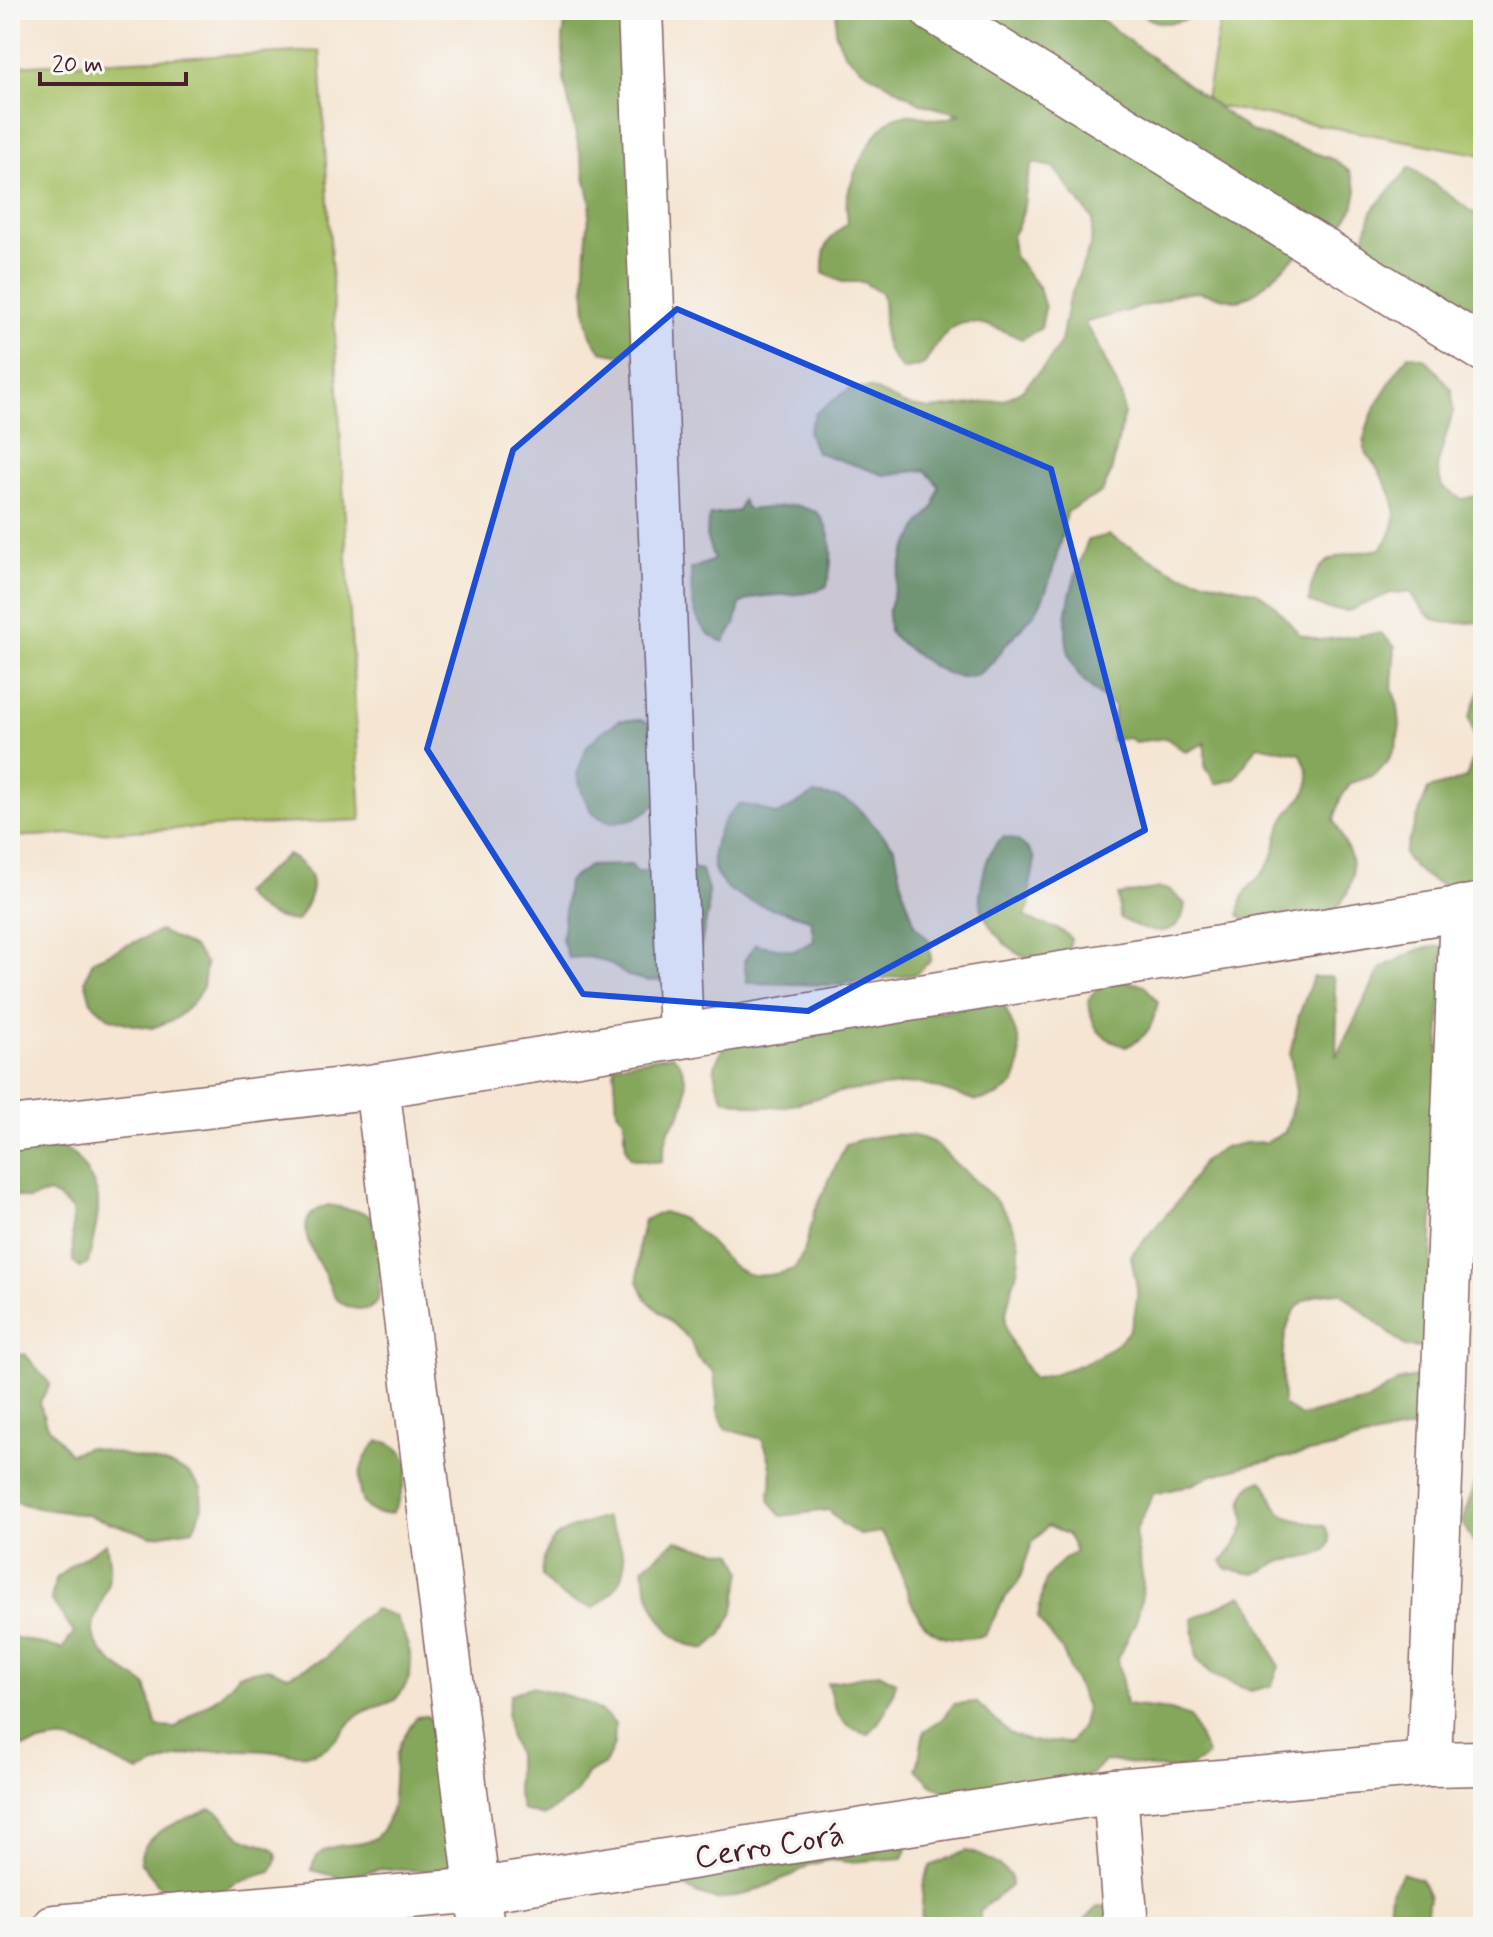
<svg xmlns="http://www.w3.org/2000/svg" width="1493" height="1937" viewBox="0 0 1493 1937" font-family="Mynerve,sans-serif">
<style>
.green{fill:#a7c167;stroke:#787049;stroke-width:2}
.forest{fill:#85a75c;stroke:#686344;stroke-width:2}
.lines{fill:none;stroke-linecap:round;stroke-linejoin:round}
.minor-casing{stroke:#866465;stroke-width:47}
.minor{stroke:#fff;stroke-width:44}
.marked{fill:#1d4ed8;fill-opacity:0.2;stroke:#1d4ed8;stroke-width:6;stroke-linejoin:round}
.labels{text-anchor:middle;stroke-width:7;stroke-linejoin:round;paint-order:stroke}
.street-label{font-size:32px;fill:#4a1f2b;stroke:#f6f6f2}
</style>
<rect width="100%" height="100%" fill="#f6f6f2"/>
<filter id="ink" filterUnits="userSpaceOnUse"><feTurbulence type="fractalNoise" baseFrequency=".0125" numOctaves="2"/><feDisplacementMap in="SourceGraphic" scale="16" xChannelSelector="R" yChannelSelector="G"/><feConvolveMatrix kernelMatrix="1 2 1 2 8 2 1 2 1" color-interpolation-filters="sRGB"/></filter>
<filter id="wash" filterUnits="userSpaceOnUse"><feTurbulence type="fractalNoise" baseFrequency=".006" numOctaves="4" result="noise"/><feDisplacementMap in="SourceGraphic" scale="32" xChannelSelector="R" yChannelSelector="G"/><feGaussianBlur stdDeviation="1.8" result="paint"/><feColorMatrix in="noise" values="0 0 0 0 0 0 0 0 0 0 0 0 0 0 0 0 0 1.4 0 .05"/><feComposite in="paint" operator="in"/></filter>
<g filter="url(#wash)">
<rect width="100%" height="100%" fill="#f5e5d2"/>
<!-- green -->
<g class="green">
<polygon points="1222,10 1483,10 1483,155 1205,104"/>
<polygon points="320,51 361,820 10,837 10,66"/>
</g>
<!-- forest -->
<g class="forest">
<path d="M567,10H657L639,344L621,355L601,351C598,346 593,340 591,335C580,307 586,233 591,203L564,80L563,38Z"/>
<path d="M837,10H1079L1096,16L1250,131L1335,160L1350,172L1357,190L1353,209L1342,225L1321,234L1256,292L1239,301L1197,292L1176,294L1159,302L1084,323L1095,339L1121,394L1124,414L1111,473L1102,492L1067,512C1059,542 1054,578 1039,606C1031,621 1014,634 1003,648C994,660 984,676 967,677C943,679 904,647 889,632L888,612L905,552L920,524L934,507L939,486L925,470L884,475L816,452L808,432L816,413L850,389L870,388L906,405L931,409L1004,400L1022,390L1049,361L1061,342L1068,303L1091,243L1093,220L1053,167L1033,163C1020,192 1031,206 1012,236L1014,256L1039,288L1045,308L1041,328L1022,339C969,315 953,312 924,365L903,370C873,337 889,332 882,294L863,282H842L823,273C822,247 827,239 848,223C847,215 846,206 847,198C852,174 874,123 900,116C923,110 931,128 960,114L922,104L862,69L844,53L835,32Z"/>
<path d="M1137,10H1203C1182,24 1158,30 1137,10Z"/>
<polygon points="1410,167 1474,213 1483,215 1483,360 1361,249 1372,211"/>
<path d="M1408,355L1426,359L1452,390L1453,411L1437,467L1442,487L1462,499L1482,495L1483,492V622C1443,623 1432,630 1411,592L1391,593L1348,611L1328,609L1309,602C1312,553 1341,555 1381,549C1406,517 1394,497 1375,465C1372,461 1367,455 1365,450C1359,424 1394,376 1408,355Z"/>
<path d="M742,500L748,510L795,505L817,512C835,534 833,560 827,586C799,602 763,588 740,604L735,625L724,642C691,632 691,597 691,569L714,560L706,536L710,515L738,511Z"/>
<path d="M1109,535L1179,574L1257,592L1273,604L1300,635L1320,640L1381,633L1395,647L1392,688L1398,706L1400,726L1396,746L1387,763L1372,776L1351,783L1340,799L1334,820L1351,857L1353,875L1347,894L1335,910L1257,927L1239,915C1244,880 1256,888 1270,862C1276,852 1276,837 1281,826C1294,793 1323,799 1301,754L1258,745L1235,779L1216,784L1205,766V743L1186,752L1166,738L1135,742L1129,738L1112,740L1114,707C1105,699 1094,691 1085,682C1049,644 1072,582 1088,540Z"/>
<path d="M1483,683V902C1456,889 1419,882 1404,854L1428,789L1466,778C1476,753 1478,743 1469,718Z"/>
<polygon points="620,720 641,720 660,727 666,799 632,820 611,823 593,814 583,795 577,775 587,746 602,732"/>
<path d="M814,794L836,797L854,804L895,848L903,890L916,927L929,940L931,960L916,974L833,985L747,983L744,961L755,944L794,951L814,941L811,920C774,906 702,901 714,846C719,827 725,817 739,804L757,807L777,815Z"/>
<path d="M1004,837C1012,838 1015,839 1022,844C1044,861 1030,869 1030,891C1030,902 1030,905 1025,916C1039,928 1059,924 1071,939L1069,948L1064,958C1052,958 1037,962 1026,958C1005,949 982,922 980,900C979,890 983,878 985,868C988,856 993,844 1004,837Z"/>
<path d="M287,855C321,872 316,892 297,921C272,919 259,912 242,893Z"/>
<path d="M631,865L638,873C661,865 677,864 701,870L708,889V912L699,954L667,980L648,981L628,976L609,963L589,957L568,958L562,939L568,881L589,866Z"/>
<path d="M1160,888L1170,890L1185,904C1181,944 1144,932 1120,918L1118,895Z"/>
<polygon points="160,931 194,948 206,964 203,987 192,1004 175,1019 152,1028 129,1024 108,1017 91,1002 85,980 93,960"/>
<path d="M1443,946L1428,1348L1406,1347L1340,1292C1326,1293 1314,1294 1303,1302C1278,1319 1282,1378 1283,1405L1301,1416L1366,1401L1401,1380L1422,1376L1435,1396L1432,1415L1416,1427L1355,1441L1334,1448L1248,1465L1210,1476L1191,1485L1153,1494L1135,1532L1143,1581L1141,1602L1136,1621L1118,1659L1126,1705L1170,1710L1190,1717L1208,1756C1200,1761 1192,1767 1184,1768C1158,1772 1131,1761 1105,1761L1091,1775L1069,1782L1011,1780L990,1789L950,1795L931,1784L917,1770L924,1731L942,1719L954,1704L976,1702L1009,1733L1029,1741L1070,1743L1082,1726L1086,1707L1062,1650L1038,1619C1044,1580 1042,1574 1076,1551L1067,1534L1047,1526L1032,1543L1018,1583L1004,1599L985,1635C900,1656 916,1577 881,1532L860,1535L842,1524L829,1510L781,1516L769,1500C774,1476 772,1461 762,1439L725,1429L718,1411L714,1372L697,1358L690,1340L646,1299L638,1281L639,1241L644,1220L663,1212C671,1215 680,1217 687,1222C730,1253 729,1291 794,1269L804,1252L815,1210L846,1144C871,1136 905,1129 930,1141C938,1144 946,1155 953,1161C976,1183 1011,1207 1018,1240C1024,1272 1003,1300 1006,1325C1009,1344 1023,1362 1033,1379C1063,1372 1107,1358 1127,1333C1133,1326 1136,1307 1137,1298C1139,1287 1132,1267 1131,1255L1179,1200L1203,1162L1222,1148L1245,1143L1267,1142L1285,1132L1296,1093L1290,1053L1299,1015L1313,977H1333L1337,1012L1336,1057L1381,968L1420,949Z"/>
<path d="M1122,981L1144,985L1158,1002C1152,1027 1149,1036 1126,1047C1096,1036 1094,1030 1088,1000L1100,984Z"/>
<path d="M1003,1002L1019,1041L1020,1064L1014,1084L997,1096L977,1101L920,1083L840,1092L783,1107H761L724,1099C711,1074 711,1066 727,1043Z"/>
<path d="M672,1055C688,1067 690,1096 680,1114C677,1120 672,1124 669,1130C665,1140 664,1151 662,1161L652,1162L631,1158L626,1149L624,1119L617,1111L614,1065Z"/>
<path d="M38,1144C48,1145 60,1145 69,1151C81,1161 97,1184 98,1200C99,1221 92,1243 88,1263L80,1268L73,1262L72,1210L57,1197L49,1193L29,1199L10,1195V1150Z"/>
<path d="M329,1205L362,1212L372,1217L380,1269L378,1301L369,1309C359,1310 349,1309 340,1302C331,1295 330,1285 325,1275C312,1251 288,1216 329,1205Z"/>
<polygon points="25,1354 50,1384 40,1402 45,1422 70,1454 88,1447 170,1465 189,1473 201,1488 202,1509 193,1529 151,1536 87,1515 37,1508 10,1500 10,1357"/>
<path d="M379,1441C394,1442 403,1451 409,1465C403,1482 403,1498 392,1513C350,1522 351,1463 379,1441Z"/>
<path d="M1262,1480C1271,1488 1270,1499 1277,1508C1286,1521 1311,1522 1325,1526C1344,1559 1302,1557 1283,1561C1274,1563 1267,1569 1259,1572C1248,1575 1237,1571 1227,1569L1222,1561C1231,1551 1243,1536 1245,1522C1245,1519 1243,1512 1243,1509C1241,1494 1249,1484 1262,1480Z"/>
<polygon points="1483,1481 1483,1560 1462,1522 1475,1483"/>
<path d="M605,1517C630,1556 636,1579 593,1608C569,1601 555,1595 541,1575C545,1530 567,1531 605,1517Z"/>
<path d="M676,1540C695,1549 714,1549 734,1553L742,1571L733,1614L722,1634L706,1649C701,1648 693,1647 687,1644C660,1632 647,1595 643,1568Z"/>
<path d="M106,1543C109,1558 111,1572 107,1587C97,1618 80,1632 110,1660C120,1670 135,1677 146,1685L157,1727L176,1728C200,1703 218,1706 238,1674L268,1668L288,1676L326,1658L357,1621L375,1609L395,1616C407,1640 420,1667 402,1691C401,1692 396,1699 395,1700C383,1707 368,1706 356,1717C340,1732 332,1751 308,1754C295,1755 279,1752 265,1751C221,1748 181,1751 140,1772C114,1764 93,1744 66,1740C48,1738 28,1749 10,1748V1636L62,1649L74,1633L51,1599L56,1579L71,1565Z"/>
<polygon points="1242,1595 1254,1611 1279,1667 1271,1686 1250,1691 1212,1675 1197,1659 1192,1619"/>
<path d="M879,1673L896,1682C891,1704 884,1717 869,1734C836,1725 837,1713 827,1683Z"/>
<path d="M531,1687C565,1695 590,1698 615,1724L614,1745L605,1764L587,1774L576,1794L543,1816L522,1810L517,1791V1754L509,1735L507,1714L511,1694Z"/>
<path d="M427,1716L444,1732L455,1858L447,1867L433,1871L381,1869L341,1878L311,1870C320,1832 360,1854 378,1835C402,1810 388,1774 400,1744C404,1735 411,1726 416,1717Z"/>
<path d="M210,1809C225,1814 228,1825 238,1834C251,1847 292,1840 271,1872L240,1881L198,1905L169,1898L140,1862C143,1828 184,1822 210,1809Z"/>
<polygon points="901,1842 907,1849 903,1858 849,1862 830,1860 809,1865 791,1876 750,1893 717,1900 696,1893 677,1882 674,1871"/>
<path d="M966,1851C983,1854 997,1863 1010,1875L1011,1886L980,1910V1920L986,1927H921L923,1886L930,1866Z"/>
<polygon points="1402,1873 1421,1879 1429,1897 1425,1927 1388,1927 1391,1891"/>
<polygon points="1098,1906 1108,1906 1121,1927 1078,1927"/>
</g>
</g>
<g filter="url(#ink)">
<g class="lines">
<defs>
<g id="minor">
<polyline points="640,10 681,1035"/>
<polyline points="933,10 1483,349"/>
<polyline points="377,1086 482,1927"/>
<polyline points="10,1129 377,1086 1483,905"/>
<polyline points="1429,1764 1462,908"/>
<polyline points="1115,1791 1126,1927"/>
<polyline points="55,1927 479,1890 1115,1791 1429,1764 1483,1763"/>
</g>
</defs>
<!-- minor casing -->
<use href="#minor" class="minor-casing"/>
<!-- minor -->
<use href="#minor" class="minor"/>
</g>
</g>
<!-- marked area -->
<path class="marked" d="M677,309L1051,469L1145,830L808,1011L583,994L427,749L513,450Z"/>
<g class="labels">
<!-- street labels -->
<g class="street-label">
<text transform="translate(769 1845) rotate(-9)" y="11">Cerro Corá</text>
</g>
</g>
<!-- margin -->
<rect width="1493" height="1937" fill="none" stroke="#f6f6f2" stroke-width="40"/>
<!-- scale -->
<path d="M40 72v12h146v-12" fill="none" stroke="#4a1f2b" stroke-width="4"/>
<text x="52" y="72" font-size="24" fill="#4a1f2b" stroke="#f6f6f2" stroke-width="6" paint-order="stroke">20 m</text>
</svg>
